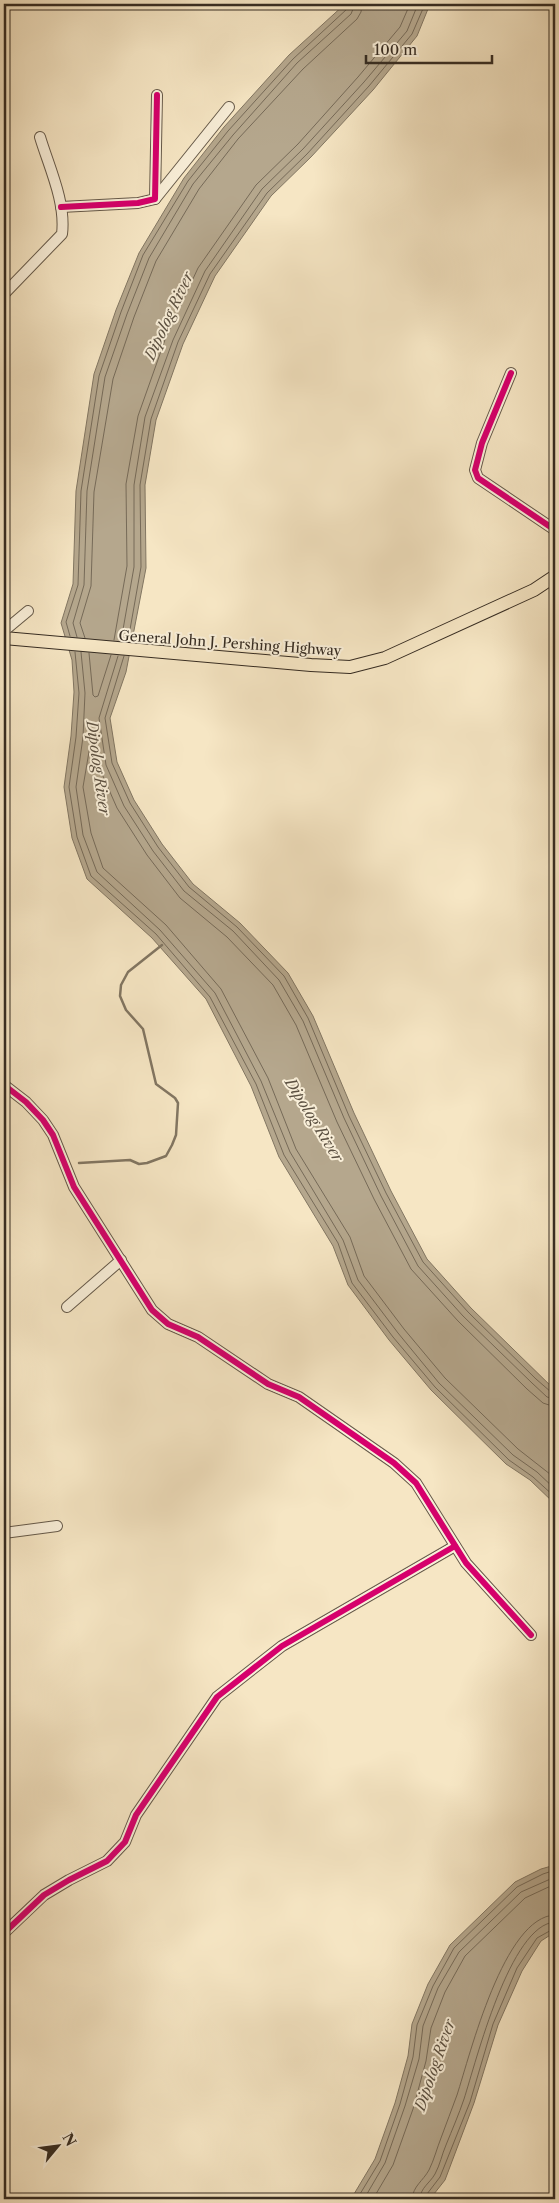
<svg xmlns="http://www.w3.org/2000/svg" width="559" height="2203" viewBox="0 0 559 2203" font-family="'Libre Caslon Text',serif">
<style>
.water{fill:#b5a78d;stroke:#827662}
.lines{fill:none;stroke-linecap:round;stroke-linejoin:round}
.shore{stroke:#766a58;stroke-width:1}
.stream{stroke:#827662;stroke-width:2.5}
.minor-casing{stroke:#665a4a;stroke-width:12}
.major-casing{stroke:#362c22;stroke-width:14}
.minor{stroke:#f9efd9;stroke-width:10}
.major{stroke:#f6e6c4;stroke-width:12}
.cycleway-casing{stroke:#f9efd9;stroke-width:9}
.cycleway{stroke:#d6006c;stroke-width:6}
.labels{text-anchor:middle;stroke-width:4;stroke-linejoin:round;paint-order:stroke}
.street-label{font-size:14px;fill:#362c22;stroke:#f9efd9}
.water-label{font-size:15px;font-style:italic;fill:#5c5142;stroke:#f9efd9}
</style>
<rect width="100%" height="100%" fill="#f6e6c4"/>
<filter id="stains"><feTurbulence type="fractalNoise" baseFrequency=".004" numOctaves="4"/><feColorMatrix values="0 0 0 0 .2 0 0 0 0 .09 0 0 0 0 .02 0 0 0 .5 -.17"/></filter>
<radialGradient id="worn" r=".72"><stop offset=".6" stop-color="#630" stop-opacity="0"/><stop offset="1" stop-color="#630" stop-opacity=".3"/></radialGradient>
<!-- water -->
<g class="water">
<polygon points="345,4 430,4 417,36 373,90 311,157 271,196 215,276 183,344 156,420 145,485 146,568 126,672 110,718 117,762 134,800 162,844 193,884 240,923 288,973 313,1016 354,1113 391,1191 427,1259 471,1308 555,1390 555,1504 530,1480 506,1464 431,1390 389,1340 348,1285 333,1246 279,1157 251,1086 206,999 152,938 87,879 72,838 64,787 71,736 74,692 72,660 61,623 73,584 76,491 94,374 116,310 139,253 184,178 224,127 289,55"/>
<polygon points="555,1865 555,1932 541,1941 522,1971 498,2025 474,2103 445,2180 430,2199 351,2199 375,2159 395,2103 408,2056 412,2024 428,1984 450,1945 515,1882 541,1869"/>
</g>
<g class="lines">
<!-- shore -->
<g class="shore">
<polyline points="70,636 66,622 78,585 81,491 99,376 121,312 143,255 188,181 228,131 293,59 347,9 348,4"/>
<polyline points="77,637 73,623 84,585 87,491 105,377 127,314 149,258 193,184 233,135 297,63 351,14 355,4"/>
<polyline points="85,638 80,623 91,586 94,492 113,379 134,317 156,261 199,189 238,139 303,69 357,19 361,12 362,4"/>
<polyline points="114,640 127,566 126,484 138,416 166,337 198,268 256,185 298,144 358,77 400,27 410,4"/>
<polyline points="121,641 134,567 134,485 145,417 173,340 205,271 262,189 303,149 364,82 407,31 418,4"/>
<polyline points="128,641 141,567 140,485 151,419 178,342 210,274 267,193 307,154 369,86 412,34 425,4"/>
<polyline points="75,652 79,693 76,737 69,787 77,837 91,876 156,934 210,997 256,1084 284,1155 338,1243 352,1283 393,1337 435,1387 509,1460 533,1477 555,1497"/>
<polyline points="81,652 85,693 83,737 76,787 83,835 97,872 160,930 215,993 261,1081 290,1152 343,1240 358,1280 398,1333 439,1383 513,1455 537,1472 555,1489"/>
<polyline points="89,653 93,695 95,697 98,696 111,655"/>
<polyline points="118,656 99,718 106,765 124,806 153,851 184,891 233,931 279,980 303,1021 344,1118 381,1196 418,1266 463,1316 532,1383 547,1397 555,1399"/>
<polyline points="124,656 105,718 112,763 130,803 158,847 189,887 237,927 284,976 308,1018 349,1116 386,1193 423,1262 468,1312 536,1379 551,1392 555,1393"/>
<polyline points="555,1407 543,1403 527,1389 458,1321 411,1269 374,1199 337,1122 296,1025 273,985 227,937 180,898 147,855 117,808 99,767 94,741 91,740 83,787 91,833 103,868 166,925 221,989 268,1078 296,1149 350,1237 364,1276 404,1329 445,1378 518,1449 555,1478"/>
<polyline points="357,2199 380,2161 400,2104 413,2057 417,2025 433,1986 454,1948 517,1887 543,1874 555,1870"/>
<polyline points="364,2199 385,2163 405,2106 419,2059 423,2026 438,1988 459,1952 521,1892 555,1877"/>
<polyline points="373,2199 393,2165 413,2109 426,2061 431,2028 445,1992 465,1956 525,1898 555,1884"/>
<path d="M412,2199C413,2186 423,2181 429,2170C434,2160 437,2148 441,2138C446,2124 452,2109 457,2095C470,2055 504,1916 555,1915"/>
<path d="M420,2199C420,2188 430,2183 435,2174C440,2165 442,2154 446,2145C452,2130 459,2114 464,2099C476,2062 510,1924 555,1922"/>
<polyline points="426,2199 427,2194 440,2177 470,2102 493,2024 517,1968 537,1938 555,1928"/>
</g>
<!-- stream -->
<polyline class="stream" points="79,1163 130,1160 139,1164 147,1163 166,1156 172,1145 176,1135 178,1103 175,1098 156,1084 143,1029 126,1010 120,996 121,985 128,972 162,945"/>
<defs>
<g id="minor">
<polyline points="155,199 229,107"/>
<polyline points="61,207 138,203 155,199 157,95"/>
<path d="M4,294L62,234C66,202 49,167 40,137"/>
<polyline points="511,373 482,443 475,470 478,478 555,530"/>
<polyline points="4,631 28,611"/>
<polyline points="4,1085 26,1102 43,1120 53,1135 74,1187 152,1310 168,1324 198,1337 268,1384 299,1397 394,1463 416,1483 466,1563 531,1635"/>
<polyline points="67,1307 121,1260"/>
<polyline points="4,1533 57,1526"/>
<polyline points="4,1933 44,1895 69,1880 107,1861 125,1842 136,1815 217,1697 282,1646 455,1546"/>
</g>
<polyline id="major" points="4,638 311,665 350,667 385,658 534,590 555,576"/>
</defs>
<!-- minor casing -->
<use href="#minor" class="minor-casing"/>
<!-- major casing -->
<use href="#major" class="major-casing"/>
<!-- minor -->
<use href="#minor" class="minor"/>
<!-- major -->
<use href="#major" class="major"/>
<defs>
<g id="cycleway">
<polyline points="61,207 138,203 155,199 157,95"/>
<polyline points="511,373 482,443 475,470 478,478 555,530"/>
<polyline points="4,1085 26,1102 43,1120 53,1135 74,1187 152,1310 168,1324 198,1337 268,1384 299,1397 394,1463 416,1483 466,1563 531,1635"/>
<polyline points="4,1933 44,1895 69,1880 107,1861 125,1842 136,1815 217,1697 282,1646 455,1546"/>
</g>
</defs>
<!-- cycleway casing -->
<use href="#cycleway" class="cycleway-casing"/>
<!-- cycleway -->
<use href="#cycleway" class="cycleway"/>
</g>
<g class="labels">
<!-- street labels -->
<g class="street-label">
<text transform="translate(230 643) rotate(4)" y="5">General John J. Pershing Highway</text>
</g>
<!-- water labels -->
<g class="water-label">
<text transform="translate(169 316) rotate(-65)" y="5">Dipolog River</text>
<text transform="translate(98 768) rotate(82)" y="5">Dipolog River</text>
<text transform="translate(314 1120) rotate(58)" y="5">Dipolog River</text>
<text transform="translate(435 2065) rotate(-71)" y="5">Dipolog River</text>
</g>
</g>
<!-- margin -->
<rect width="559" height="2203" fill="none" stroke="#f6e6c4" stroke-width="20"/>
<rect x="5" y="5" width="549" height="2193" fill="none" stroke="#362c22" stroke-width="2.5"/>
<rect x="10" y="10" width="539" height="2183" fill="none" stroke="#362c22"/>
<!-- north arrow -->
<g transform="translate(58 2146) rotate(61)" stroke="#f9efd9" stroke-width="4" paint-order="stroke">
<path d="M0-4L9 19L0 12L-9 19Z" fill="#362c22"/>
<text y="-8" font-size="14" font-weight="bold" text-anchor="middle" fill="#362c22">N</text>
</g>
<!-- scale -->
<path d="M366 55v8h126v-8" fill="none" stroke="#362c22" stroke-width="2.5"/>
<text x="374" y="55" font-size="15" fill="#362c22" stroke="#f9efd9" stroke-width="4" paint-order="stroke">100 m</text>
<rect width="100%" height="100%" filter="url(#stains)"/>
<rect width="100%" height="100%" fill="url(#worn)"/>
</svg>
